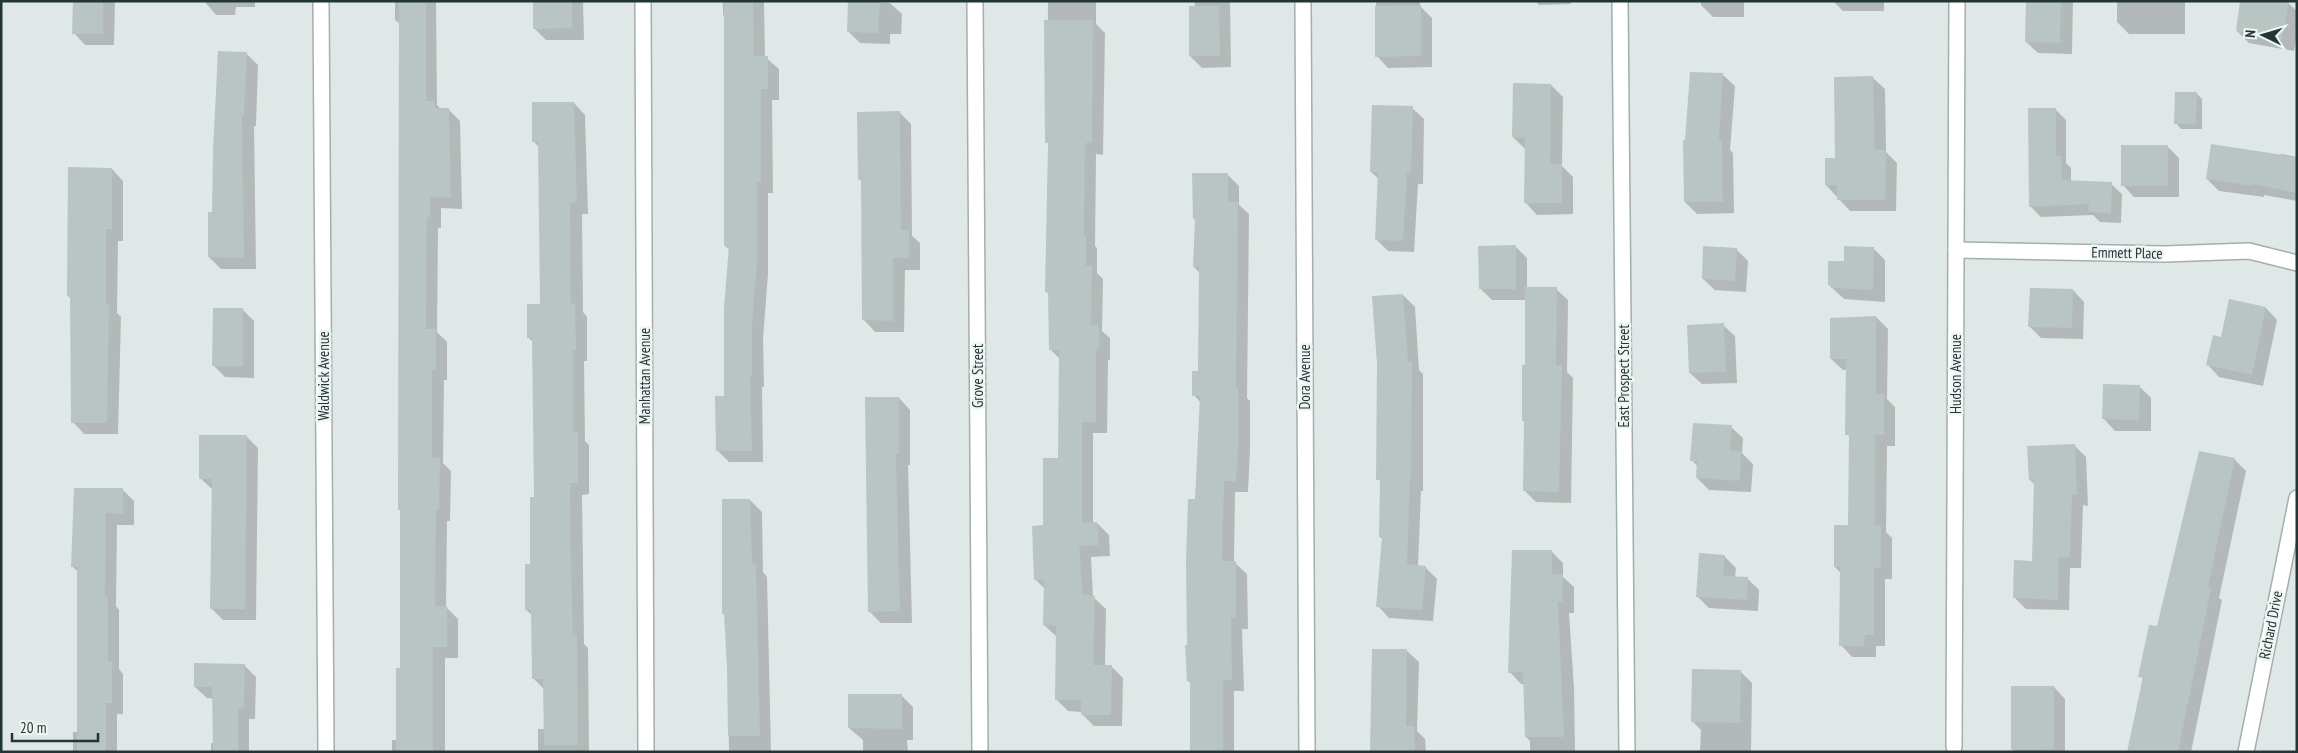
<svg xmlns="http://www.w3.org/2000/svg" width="2298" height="753" viewBox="0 0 2298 753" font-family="'PT Sans Narrow',sans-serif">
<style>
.shadow{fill:#0003}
.building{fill:#b8c5c2}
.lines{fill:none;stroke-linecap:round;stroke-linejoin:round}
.street-casing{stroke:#a3afad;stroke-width:18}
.secondary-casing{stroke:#9db0ac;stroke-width:18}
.street{stroke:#fff;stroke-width:15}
.secondary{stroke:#fff;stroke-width:15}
.labels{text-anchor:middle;stroke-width:5;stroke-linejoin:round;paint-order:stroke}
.street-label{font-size:15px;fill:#223635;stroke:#eff5f3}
</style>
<rect width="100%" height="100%" fill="#dfe8e6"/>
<!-- shadow -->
<g class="shadow">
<polygon points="74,1 115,1 114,45 85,45 74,33"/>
<polygon points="204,1 255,1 255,7 236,7 235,15 216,15"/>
<polygon points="395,1 436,1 437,105 441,109 448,109 460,121 462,209 441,208 441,228 438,228 437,332 447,342 447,380 444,380 443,463 451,471 450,521 447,521 446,607 458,619 458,658 445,658 445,752 392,752 392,740 398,740 402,670 402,512 399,509 400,24 395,20"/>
<polygon points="534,1 583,1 584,40 546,40 534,28"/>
<polygon points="723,1 764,1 765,57 779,69 779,100 772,100 773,193 768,193 768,274 763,338 764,387 762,387 763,462 729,462 718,451 726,397 730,250 725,246 726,17 723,15"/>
<polygon points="861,1 890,3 902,14 901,34 890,34 890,44 860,43 848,31"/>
<polygon points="1048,1 1096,1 1096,24 1105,33 1103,155 1096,154 1095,246 1097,248 1097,273 1103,279 1102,331 1110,338 1110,360 1108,360 1107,433 1093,433 1093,524 1097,523 1109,535 1110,556 1091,557 1093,597 1106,609 1105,666 1111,666 1123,678 1122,726 1094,726 1082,714 1082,712 1068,711 1057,700 1056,636 1044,625 1045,589 1036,580 1044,526 1059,460 1060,359 1050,349 1049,295 1046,291 1049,145 1047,142"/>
<polygon points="1195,1 1230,1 1231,67 1202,68 1190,56"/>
<polygon points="1376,1 1420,1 1420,6 1432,18 1432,67 1388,68 1377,56"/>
<polygon points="1536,1 1571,1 1571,4 1539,5"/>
<polygon points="1701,1 1744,1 1744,17 1713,17 1701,5"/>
<polygon points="1833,1 1884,1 1884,11 1843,11"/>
<polygon points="2027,1 2073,1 2072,54 2038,53 2026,42"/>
<polygon points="2117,1 2185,1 2185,34 2129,34 2117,22"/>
<polygon points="2288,3 2297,11 2297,32 2294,51 2249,43 2237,31"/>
<polygon points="246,53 258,65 256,126 254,126 256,269 221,269 209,257 213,213"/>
<polygon points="1723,75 1735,86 1730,150 1733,153 1734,213 1697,214 1685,202"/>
<polygon points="1873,78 1885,89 1886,152 1897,163 1896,211 1850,211 1826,185"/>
<polygon points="1551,85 1563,97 1562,166 1573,177 1573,214 1537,215 1526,203 1525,149 1513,137"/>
<polygon points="2196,93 2202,99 2202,129 2181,129 2176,123"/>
<polygon points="574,103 585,115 588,214 582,214 583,312 587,317 587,361 584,361 585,441 589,445 589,494 582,495 584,644 588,648 589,752 538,752 538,729 545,729 545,690 533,678 532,615 526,610 536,498 534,343 528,337 542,305 539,147 534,142"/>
<polygon points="1412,108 1424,119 1423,184 1418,184 1414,252 1388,251 1376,239 1379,179 1371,172"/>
<polygon points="2055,109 2066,120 2066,163 2071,168 2071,182 2111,184 2122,194 2121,223 2100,222 2093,215 2041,217 2030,206"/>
<polygon points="899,112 911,124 912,236 920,243 920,270 905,270 904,332 875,332 864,320 862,182 860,180"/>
<polygon points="2167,146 2179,158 2179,197 2134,197 2123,185"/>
<polygon points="2282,154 2297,157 2297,201 2264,195 2264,197 2219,191 2207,179"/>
<polygon points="112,169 123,181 123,241 118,241 117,313 121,317 118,434 84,434 73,422 72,299 68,296"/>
<polygon points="1227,174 1239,186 1239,205 1249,214 1247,398 1250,401 1250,449 1248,492 1235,492 1234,562 1247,574 1248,629 1242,629 1244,691 1234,691 1234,752 1191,752 1191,684 1188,681 1189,646 1201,403 1194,395 1199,372 1200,273 1194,267 1196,221 1194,219"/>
<polygon points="1515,246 1527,258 1527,288 1556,289 1568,300 1567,372 1573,378 1571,503 1536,502 1524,490 1526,300 1492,300 1480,288"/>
<polygon points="1873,248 1885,260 1885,302 1844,299 1829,285 1846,263"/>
<polygon points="1736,249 1748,261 1746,292 1715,290 1703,279"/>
<polygon points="2073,290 2084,302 2083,339 2041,338 2029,326"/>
<polygon points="1403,295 1415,307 1419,370 1423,374 1423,491 1421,491 1418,566 1425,567 1437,579 1433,621 1389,618 1378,606 1383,539 1380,537 1382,483 1378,479"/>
<polygon points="2266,308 2277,320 2263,386 2219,377 2208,365"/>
<polygon points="243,310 254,321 254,378 225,377 214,366"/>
<polygon points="1876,317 1888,329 1887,399 1895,407 1895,446 1887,446 1886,532 1892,538 1892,579 1885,579 1885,646 1876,646 1876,657 1852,657 1841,645 1841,573 1835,567 1849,526 1850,437 1847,434 1847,370 1843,370 1831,359"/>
<polygon points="1723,325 1735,336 1737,383 1702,384 1690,373"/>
<polygon points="2139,386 2151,398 2151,431 2115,431 2104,419"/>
<polygon points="899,398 910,410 910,465 908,465 912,623 881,623 870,612"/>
<polygon points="1731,427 1743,438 1742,453 1753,464 1751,492 1709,490 1697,478 1698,467 1692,460"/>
<polygon points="246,436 258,448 256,620 223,620 211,608 213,490 200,478"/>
<polygon points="2074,445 2086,457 2088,506 2083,505 2081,568 2070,568 2069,610 2026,609 2014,597 2033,562 2035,485 2030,480"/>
<polygon points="2234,459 2246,471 2219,598 2222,600 2191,752 2128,752 2144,680 2140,676 2158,628"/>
<polygon points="75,489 122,489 134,501 134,525 117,525 116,606 119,610 119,669 123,674 123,714 117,714 117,752 73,752 73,732 78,732 78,572 72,566"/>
<polygon points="750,500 762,512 763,572 767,577 771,752 729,752 728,667"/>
<polygon points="1552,552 1563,563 1563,577 1574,587 1574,613 1569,613 1574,688 1575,752 1530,752 1530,741 1526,737 1525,684 1521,684 1510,672"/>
<polygon points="1724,556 1736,568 1735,578 1747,578 1759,590 1758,611 1709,608 1697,596"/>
<polygon points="1407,651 1419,662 1417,731 1425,739 1426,752 1372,752"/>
<polygon points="244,665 256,677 255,719 249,719 249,752 211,752 211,743 214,743 214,699 207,698 195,687"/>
<polygon points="1740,671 1752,683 1751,752 1700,752 1701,730 1693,722"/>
<polygon points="2054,687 2065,699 2065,752 2015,752 2012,749"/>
<polygon points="901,695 913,707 913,740 907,740 908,752 863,752 863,740 849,728"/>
</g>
<!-- building -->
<g class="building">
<polygon points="73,1 103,1 103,34 72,34"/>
<polygon points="399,1 426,1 426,101 435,101 435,108 449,108 451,198 430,197 430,217 427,217 426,329 436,329 436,369 432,369 432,458 440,458 439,510 436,510 435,606 447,606 447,647 433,647 433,752 396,752 396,668 400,668 400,510 398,510"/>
<polygon points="533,1 572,1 572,28 533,29"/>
<polygon points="724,1 753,1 754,56 768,56 768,89 761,89 761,182 757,182 757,261 752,325 752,376 750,376 752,451 716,451 715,396 724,396 724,307 729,246 724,246"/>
<polygon points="848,1 880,1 878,33 847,32"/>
<polygon points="2026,1 2061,1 2060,43 2025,42"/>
<polygon points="2240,1 2289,1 2282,40 2236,31"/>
<polygon points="1421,5 1421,56 1375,57 1375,6"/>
<polygon points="1189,6 1219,6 1220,56 1189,56"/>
<polygon points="1044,20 1093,20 1092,143 1085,143 1084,235 1086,235 1086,266 1092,266 1091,325 1099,325 1099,349 1096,349 1096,422 1082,422 1082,523 1097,522 1099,545 1079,546 1083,595 1095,596 1093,665 1112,665 1111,715 1081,715 1081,700 1055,700 1056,626 1043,625 1044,580 1034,580 1032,526 1043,525 1043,458 1058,458 1059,350 1049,350 1048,292 1045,292 1048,143 1045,143"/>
<polygon points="218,51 247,52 244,115 242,115 244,258 208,257 208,212 212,212 213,150"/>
<polygon points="1690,72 1723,73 1719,140 1722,140 1723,202 1684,202 1683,140 1685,140"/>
<polygon points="1873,76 1875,150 1886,150 1885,200 1837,200 1837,185 1825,185 1825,158 1835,158 1834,77"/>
<polygon points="1513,83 1551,84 1550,164 1562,164 1562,203 1524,203 1525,138 1512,137"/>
<polygon points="2175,92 2197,92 2196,124 2174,124"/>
<polygon points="532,102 574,102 577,203 570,203 571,304 575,304 576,350 573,350 573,432 578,432 578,483 570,483 571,564 573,635 577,635 578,745 544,745 543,679 532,679 531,610 525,610 525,564 530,564 530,497 534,497 532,338 527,338 527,304 540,304 538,142 532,142"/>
<polygon points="1372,105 1413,106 1411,173 1407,173 1403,241 1375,240 1378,172 1370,172"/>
<polygon points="2028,108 2056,108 2056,156 2061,156 2062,180 2112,182 2111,213 2088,212 2089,204 2029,207"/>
<polygon points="900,111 901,230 909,230 909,258 893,258 893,321 862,320 861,180 858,180 857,112"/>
<polygon points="2211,144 2297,157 2297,193 2253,184 2253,186 2206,179"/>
<rect x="2121" y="145" width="47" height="41"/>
<polygon points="68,167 112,168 112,229 106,229 106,304 109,304 107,423 71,423 70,296 67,296"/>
<polygon points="1192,173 1228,173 1228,202 1238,201 1236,388 1238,388 1239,436 1236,481 1224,481 1222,561 1236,561 1236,618 1231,618 1232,680 1223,680 1223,752 1190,752 1190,681 1187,681 1185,645 1187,645 1186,562 1188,499 1195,499 1200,396 1192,396 1192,371 1198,371 1199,267 1193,267 1195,219 1193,219"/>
<polygon points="1516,245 1516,289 1479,289 1478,246"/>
<polygon points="1703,246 1737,248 1735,281 1702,279"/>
<polygon points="1844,246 1874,247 1873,290 1831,288 1831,285 1828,285 1828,261 1844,261"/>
<polygon points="1525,287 1557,287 1556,365 1562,365 1559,492 1523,491 1524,421 1522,421 1522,365 1525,365"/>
<polygon points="2030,288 2073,289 2072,328 2028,327"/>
<polygon points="1403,294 1408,361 1412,361 1411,479 1410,479 1407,564 1426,566 1422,610 1376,607 1382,537 1379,537 1380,480 1376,480 1377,363 1372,296"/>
<polygon points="2229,299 2266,307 2252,375 2206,365 2213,335 2221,337"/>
<polygon points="213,308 243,308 243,366 212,366"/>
<polygon points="1876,316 1876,394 1884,394 1884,435 1875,435 1875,525 1881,525 1881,568 1874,568 1874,635 1865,635 1864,646 1839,646 1840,567 1834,567 1834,525 1848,525 1849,435 1845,435 1846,359 1830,359 1830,318"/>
<polygon points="1724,323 1726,372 1689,373 1687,325"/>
<polygon points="2103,384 2140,385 2139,420 2102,419"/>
<polygon points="865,397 899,397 899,454 896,454 900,611 868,612"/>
<polygon points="1693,423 1732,425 1730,450 1741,451 1740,481 1696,478 1697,461 1690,461"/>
<polygon points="199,435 247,435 245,609 210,609 212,479 199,479"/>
<polygon points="2075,444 2077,495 2072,495 2070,557 2059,557 2058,600 2013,598 2014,560 2032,561 2034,480 2029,480 2027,446"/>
<polygon points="2199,451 2235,458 2208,587 2211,588 2178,752 2127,752 2143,677 2138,677 2149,625 2157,626"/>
<polygon points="74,488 123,488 123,514 106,513 105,597 108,597 108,661 112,661 112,703 106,703 106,752 77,752 77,567 71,567"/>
<polygon points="722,499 750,499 752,564 756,564 760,736 728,736 727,667 724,614 722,614"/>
<polygon points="1512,550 1552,550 1552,574 1563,574 1562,602 1558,602 1564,737 1525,737 1523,672 1508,673"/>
<polygon points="1699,553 1725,555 1723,576 1748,577 1747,600 1696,597"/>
<polygon points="1372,649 1407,649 1406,726 1414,726 1415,752 1370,752"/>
<polygon points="194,663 245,664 244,708 238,708 238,752 213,752 212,687 194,687"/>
<polygon points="1692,669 1741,670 1740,723 1691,722"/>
<polygon points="2011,686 2054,686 2054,749 2011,750"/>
<polygon points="848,694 902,694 902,729 848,728"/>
</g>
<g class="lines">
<defs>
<g id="street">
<polyline points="321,1 326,752"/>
<polyline points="643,1 646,752"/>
<polyline points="975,1 980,752"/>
<polyline points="1303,1 1307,752"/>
<polyline points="1956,250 2164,254 2249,251 2297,263"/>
<polyline points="1954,747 1957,1"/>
<polyline points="2246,752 2297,498"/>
</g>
<polyline id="secondary" points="1620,1 1627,752"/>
</defs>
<!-- street casing -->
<use href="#street" class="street-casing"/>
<!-- secondary casing -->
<use href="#secondary" class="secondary-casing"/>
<!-- street -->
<use href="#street" class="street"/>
<!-- secondary -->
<use href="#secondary" class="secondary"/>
</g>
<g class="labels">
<!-- street labels -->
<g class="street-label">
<text transform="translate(2127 253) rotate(1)" y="5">Emmett Place</text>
<text transform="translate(1956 374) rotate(-90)" y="5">Hudson Avenue</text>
<text transform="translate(324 376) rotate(-90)" y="5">Waldwick Avenue</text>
<text transform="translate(645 376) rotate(-90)" y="5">Manhattan Avenue</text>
<text transform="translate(978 376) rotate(-90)" y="5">Grove Street</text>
<text transform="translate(1624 376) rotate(-90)" y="5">East Prospect Street</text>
<text transform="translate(1305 377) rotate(-90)" y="5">Dora Avenue</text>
<text transform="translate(2271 625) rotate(-79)" y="5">Richard Drive</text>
</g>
</g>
<!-- border -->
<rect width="2298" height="753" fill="none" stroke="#223635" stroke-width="5"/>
<!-- north arrow -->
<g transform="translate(2263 35) rotate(275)" stroke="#eff5f3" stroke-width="4" paint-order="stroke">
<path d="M0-4L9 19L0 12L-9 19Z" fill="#223635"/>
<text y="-8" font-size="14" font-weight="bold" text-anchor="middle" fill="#223635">N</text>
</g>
<!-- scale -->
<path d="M12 733v8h86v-8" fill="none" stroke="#223635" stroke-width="2.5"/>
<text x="20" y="733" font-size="15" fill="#223635" stroke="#eff5f3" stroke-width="4" paint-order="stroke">20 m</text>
</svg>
